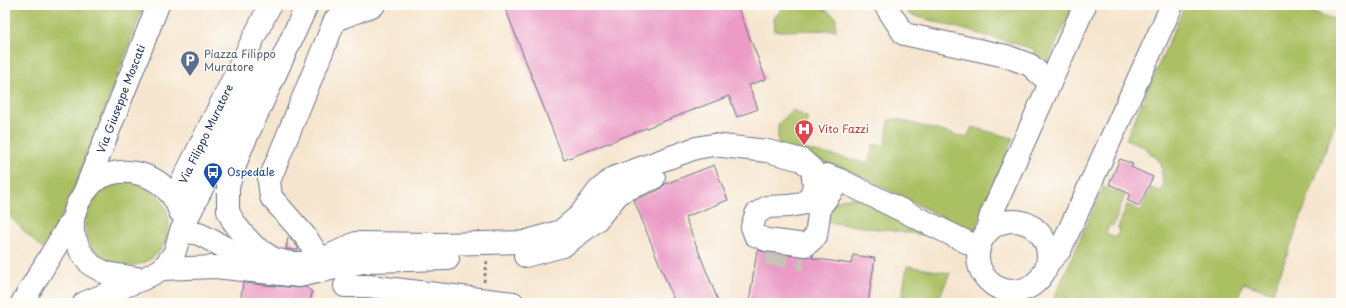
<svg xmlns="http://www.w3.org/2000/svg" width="1346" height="308" viewBox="0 0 1346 308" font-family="'Playpen Sans',sans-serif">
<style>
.green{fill:#abc064;stroke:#637861}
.building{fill:#eb9bc6}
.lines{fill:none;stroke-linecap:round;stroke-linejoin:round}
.minor-tunnel{stroke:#cac1b8;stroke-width:22;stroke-dasharray:22 11;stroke-linecap:butt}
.minor-casing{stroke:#686f85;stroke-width:24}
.path{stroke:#686f85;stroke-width:2.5;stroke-dasharray:3 3;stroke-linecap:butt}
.minor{stroke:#fff;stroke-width:22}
.labels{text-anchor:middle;stroke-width:3;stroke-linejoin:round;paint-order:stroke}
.service-label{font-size:11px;fill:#4e5e75;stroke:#fdfcf7;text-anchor:start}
.street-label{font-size:11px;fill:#1b2f5e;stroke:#fdfcf7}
.health-label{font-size:11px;fill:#be3a42;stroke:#fdfcf7;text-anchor:start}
.transit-label{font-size:11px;fill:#164399;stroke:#fdfcf7;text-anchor:start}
</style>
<rect width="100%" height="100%" fill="#fdfcf7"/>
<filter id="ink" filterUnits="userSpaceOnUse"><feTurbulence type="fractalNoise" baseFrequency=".025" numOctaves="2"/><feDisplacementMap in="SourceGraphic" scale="8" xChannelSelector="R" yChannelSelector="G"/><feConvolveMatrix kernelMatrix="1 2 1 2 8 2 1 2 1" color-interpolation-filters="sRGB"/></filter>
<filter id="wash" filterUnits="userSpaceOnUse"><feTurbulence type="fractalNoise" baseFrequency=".012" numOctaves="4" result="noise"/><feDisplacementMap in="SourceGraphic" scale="16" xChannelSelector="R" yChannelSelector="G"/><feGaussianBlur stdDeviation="0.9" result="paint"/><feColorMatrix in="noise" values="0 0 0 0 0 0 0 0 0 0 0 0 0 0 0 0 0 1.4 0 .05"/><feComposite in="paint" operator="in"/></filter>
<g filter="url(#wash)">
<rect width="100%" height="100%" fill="#f6e5ce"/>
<!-- green -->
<g class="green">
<polygon points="5,5 144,5 96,133 66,209 42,249 5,212"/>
<polygon points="781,5 824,5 824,9 836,17 836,30 775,31 774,18 781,10"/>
<polygon points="908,5 1073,5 1047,64 1033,59 1034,49 908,14"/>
<polygon points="1185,5 1295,5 1341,22 1341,108 1273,293 1243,283 1236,303 1052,303 1103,187 1125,195 1113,226 1109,225 1106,234 1116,238 1120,229 1118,228 1127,204 1141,211 1151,188 1162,192 1163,185 1161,163 1143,146 1126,139"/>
<polygon points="793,110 808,118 802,149 868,163 873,145 885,146 889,120 896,119 967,138 972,127 1013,138 974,233 861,176 829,163 804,155 778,151 778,124"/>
<circle cx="127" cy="224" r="42"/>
<polygon points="846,198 856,198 933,236 832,223 828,221 828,210 834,203"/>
<polygon points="907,266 950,273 937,303 901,303"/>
</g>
<g id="blocks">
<!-- building -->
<g class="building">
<polygon points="504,5 737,5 766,79 749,85 758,109 737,117 729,96 564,160"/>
<polygon points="1120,159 1133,164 1131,167 1153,177 1139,206 1127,200 1130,194 1109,184"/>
<polygon points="714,165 728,200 685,217 719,303 675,303 634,200 659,190 665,184"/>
<polygon points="288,237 296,245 298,248 298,250 286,249"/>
<polygon points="757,250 765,252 804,257 813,255 812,258 851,264 853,255 875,258 868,303 749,303"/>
<polygon points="243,283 298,288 306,287 312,292 310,303 240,303"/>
</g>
</g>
</g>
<g filter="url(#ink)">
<use href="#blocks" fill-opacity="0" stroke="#686f85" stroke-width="1"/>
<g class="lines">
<!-- minor-tunnel -->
<polyline class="minor-tunnel" points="766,254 804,260"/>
<defs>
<g id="minor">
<polyline points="307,5 240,151 228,186 228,211 233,221 242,233 255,247 274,259 290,263 301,263 321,260 356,243 441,244 524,242 561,231 579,216 599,190 613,178 696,148 713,145 767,151 802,160 812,169 814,185 811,197 801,204 789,206 767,207 756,214 752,227 755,235 767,240 806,245 816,236 820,207 840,180"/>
<polyline points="885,5 904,34 1006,56 1030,65 1050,83"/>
<polyline points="827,175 840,180 979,248"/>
<path d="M85,192C88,189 91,184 95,181C121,163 156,173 173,197C176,201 178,207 180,212"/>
<polyline points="174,198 270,5"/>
<polyline points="73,218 73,234 81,252 91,265 106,273 143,279"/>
<circle cx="1013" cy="256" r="35"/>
<polyline points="181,231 199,234 236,253 269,259"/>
<polyline points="986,233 991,215 1085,5"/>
<polyline points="525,256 563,246 596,221 620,192 654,178"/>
<polyline points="321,260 306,237 271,197 269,181 335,20 374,5"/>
<polyline points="1049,262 1060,250 1172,5"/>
<polyline points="162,269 215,267 299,276 367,261 448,259"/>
<polyline points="345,286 368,286 513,303"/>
<polyline points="22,303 73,218 77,205 84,193 158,5"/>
<polyline points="84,303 143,279 162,269 174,254 181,231 261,69"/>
</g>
</defs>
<!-- minor casing -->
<use href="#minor" class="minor-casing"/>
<!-- path -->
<polyline class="path" points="484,282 487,261"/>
<!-- minor -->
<use href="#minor" class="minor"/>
</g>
</g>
<!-- icons -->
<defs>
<symbol id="parking-pin" viewBox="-11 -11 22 30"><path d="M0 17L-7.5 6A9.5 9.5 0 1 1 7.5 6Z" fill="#5c6f8a" stroke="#fdfcf7"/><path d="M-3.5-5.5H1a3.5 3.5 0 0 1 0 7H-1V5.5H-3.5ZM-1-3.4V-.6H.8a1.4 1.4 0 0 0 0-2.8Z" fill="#fff"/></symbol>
<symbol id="hospital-pin" viewBox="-11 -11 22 30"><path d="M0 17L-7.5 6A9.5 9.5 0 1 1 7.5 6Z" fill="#e0444e" stroke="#fdfcf7"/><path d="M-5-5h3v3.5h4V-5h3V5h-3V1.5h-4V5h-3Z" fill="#fff"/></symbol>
<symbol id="bus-pin" viewBox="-11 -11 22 30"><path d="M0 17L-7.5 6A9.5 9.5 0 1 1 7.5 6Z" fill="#1a4fb4" stroke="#fdfcf7"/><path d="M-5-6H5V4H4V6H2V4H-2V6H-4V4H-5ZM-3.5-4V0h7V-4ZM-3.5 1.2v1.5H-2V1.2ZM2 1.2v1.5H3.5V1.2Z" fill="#fff"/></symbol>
</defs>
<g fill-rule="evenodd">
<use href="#parking-pin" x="179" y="49" width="22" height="30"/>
<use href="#hospital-pin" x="793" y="118" width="22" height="30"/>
<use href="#bus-pin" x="202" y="161" width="22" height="30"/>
</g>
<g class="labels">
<!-- service labels -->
<g class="service-label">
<text x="204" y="58">Piazza Filippo<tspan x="204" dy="13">Muratore</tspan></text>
</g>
<!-- street labels -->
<g class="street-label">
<text transform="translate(121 99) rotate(-69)" y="4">Via Giuseppe Moscati</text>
<text transform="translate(206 134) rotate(-64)" y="4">Via Filippo Muratore</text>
</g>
<!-- health labels -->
<g class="health-label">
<text x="818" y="133">Vito Fazzi</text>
</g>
<!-- transit labels -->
<g class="transit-label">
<text x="227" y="176">Ospedale</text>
</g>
</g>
<!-- margin -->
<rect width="1346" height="308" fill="none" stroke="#fdfcf7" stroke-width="20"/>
</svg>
